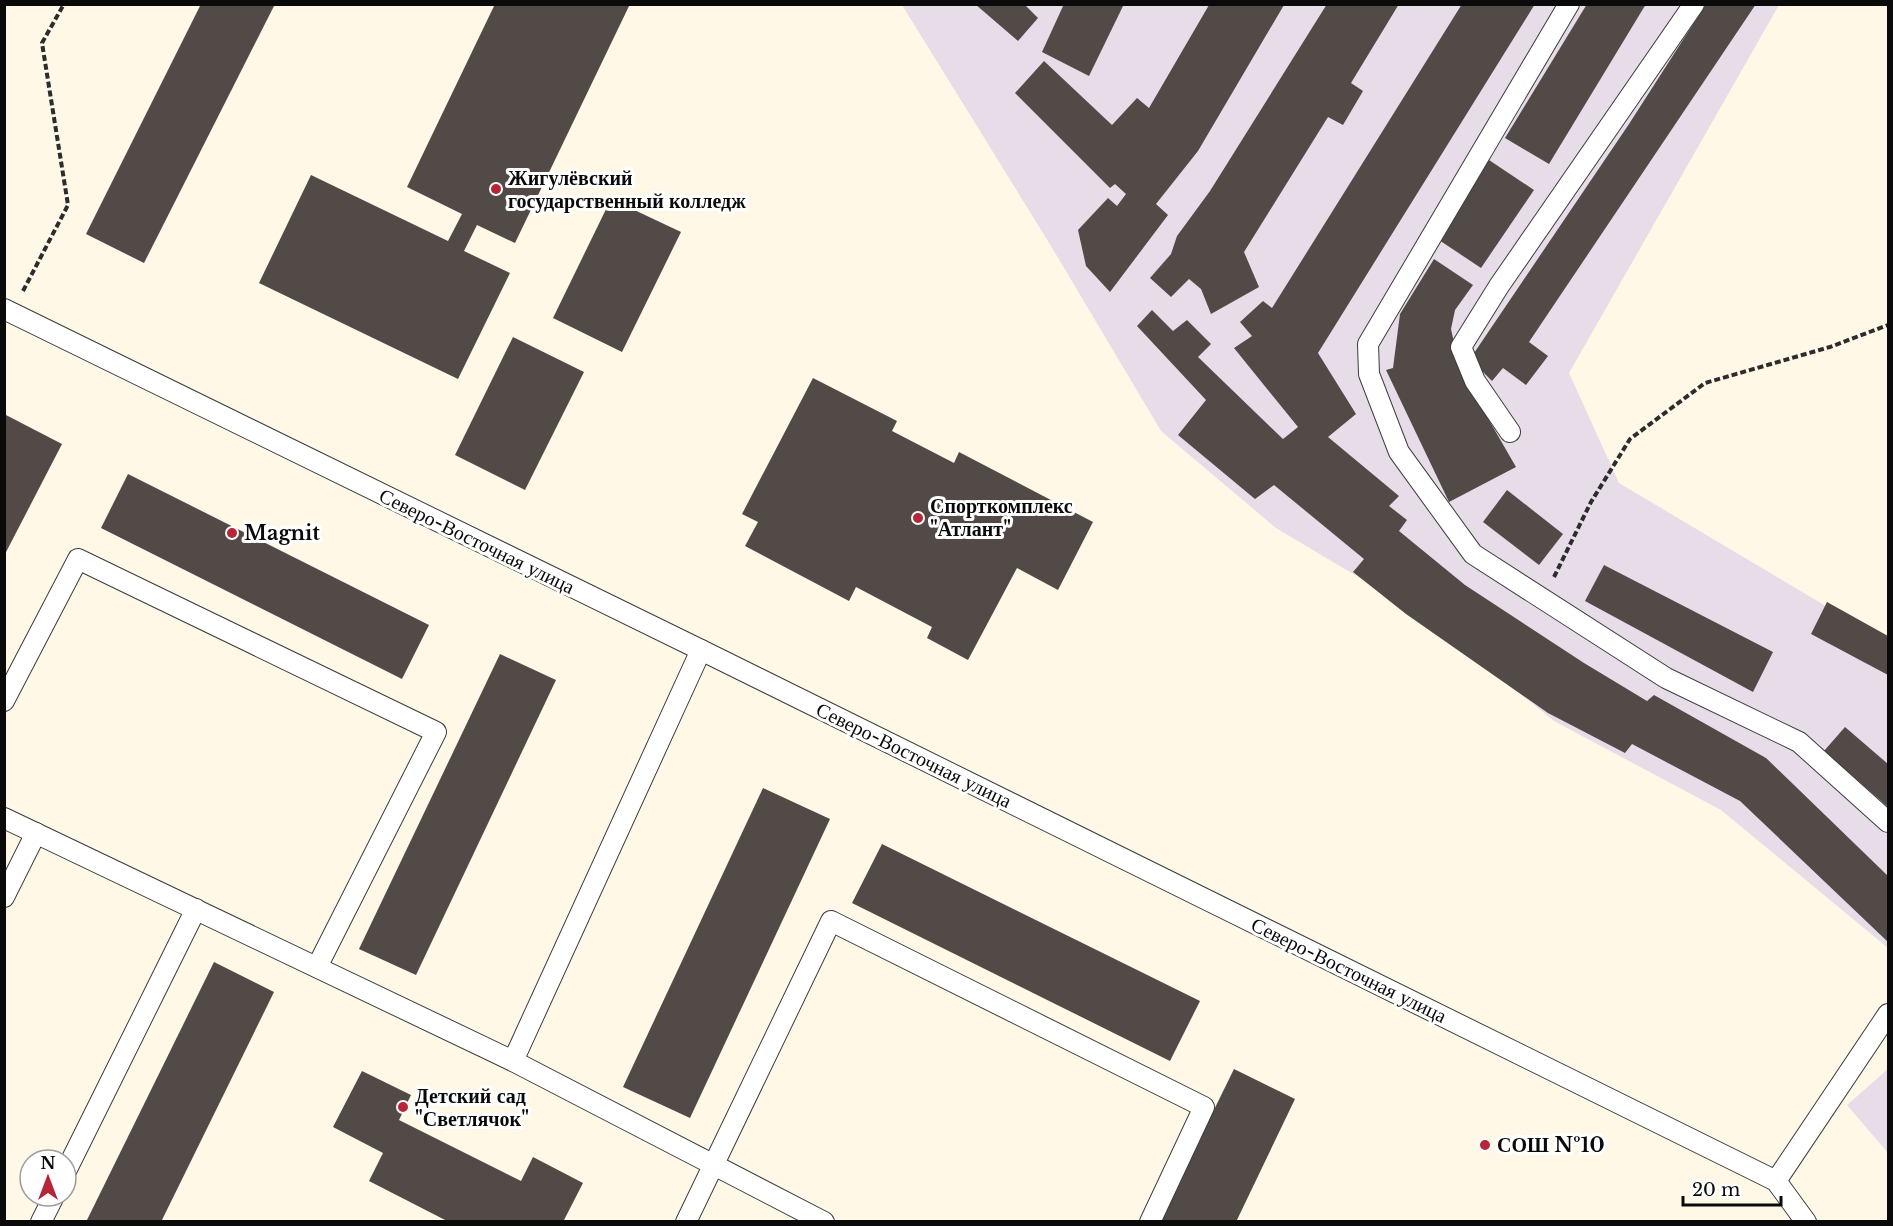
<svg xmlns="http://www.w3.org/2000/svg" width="1893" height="1226" viewBox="0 0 1893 1226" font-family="'Libre Baskerville',serif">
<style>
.industrial{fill:#e7dde9}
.building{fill:#524a46}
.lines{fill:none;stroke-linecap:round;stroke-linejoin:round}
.service-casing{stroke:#3d3d3d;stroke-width:22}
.path{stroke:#2c2c2c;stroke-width:4;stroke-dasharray:6 3;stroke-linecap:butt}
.service{stroke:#fff;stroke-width:20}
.poi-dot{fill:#b62538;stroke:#fff;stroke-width:2}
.labels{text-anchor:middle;stroke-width:6;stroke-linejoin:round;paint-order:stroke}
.poi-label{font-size:20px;font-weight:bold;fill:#0a0a0a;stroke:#fff;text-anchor:start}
.street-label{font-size:20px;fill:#0a0a0a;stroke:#fff}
</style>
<rect width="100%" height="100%" fill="#fff8e6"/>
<!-- industrial -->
<g class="industrial">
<polygon points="902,5 1779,5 1569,373 1619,483 1888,643 1888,948 1721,810 1554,721 1427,618 1276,528 1161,431 1051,246"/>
<polygon points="1888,1069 1888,1153 1847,1105"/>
</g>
<!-- building -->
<g class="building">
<polygon points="201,4 275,4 144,263 86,234"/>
<polygon points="495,4 630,4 515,243 477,225 464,251 510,273 458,379 259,283 311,175 448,241 462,214 407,187"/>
<polygon points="975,4 1024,4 1038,18 1018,41"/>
<polygon points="1064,4 1124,4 1089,76 1042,52"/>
<polygon points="1327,4 1399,4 1351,83 1363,91 1343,125 1328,117 1244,252 1259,287 1211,314 1201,289 1189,279 1171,297 1150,278 1171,254 1177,236 1210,191"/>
<polygon points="1462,4 1535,4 1318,353 1356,414 1328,437 1399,496 1389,506 1407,520 1399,531 1465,585 1584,663 1647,701 1654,695 1766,758 1888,876 1888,942 1740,801 1632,744 1625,753 1548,713 1406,614 1353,572 1364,559 1274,485 1255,499 1178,435 1206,400 1137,326 1152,310 1173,331 1187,320 1211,344 1198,357 1283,439 1298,427 1234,348 1252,336 1240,322 1263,301 1272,308"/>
<polygon points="1587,4 1646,4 1549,164 1505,138"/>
<polygon points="1706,4 1756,4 1529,342 1548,356 1526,385 1503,368 1492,381 1470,359 1629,124"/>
<polygon points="1209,5 1284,5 1198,151 1156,204 1168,215 1110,292 1086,266 1078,230 1108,198 1117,206 1126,194 1115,184 1110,188 1015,93 1044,61 1112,125 1137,98 1149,108"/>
<polygon points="1489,160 1534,190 1481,268 1436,238"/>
<polygon points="611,199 681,232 622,352 553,318"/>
<polygon points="1434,259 1473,285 1455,310 1451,329 1460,370 1516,467 1449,502 1386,370 1393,368 1400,314"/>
<polygon points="513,337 584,372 525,490 455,455"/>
<polygon points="813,378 897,421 892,431 954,463 959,452 1093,522 1058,590 1017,568 968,660 927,638 932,627 856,587 849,601 745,546 758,522 742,514"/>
<polygon points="4,414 62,444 4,556"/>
<polygon points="128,474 429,625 402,679 101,528"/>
<polygon points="1507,490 1563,534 1539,565 1483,522"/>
<polygon points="1604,565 1773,652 1753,692 1585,601"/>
<polygon points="1827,602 1888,636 1888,675 1811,634"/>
<polygon points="500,654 556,680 416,975 359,949"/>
<polygon points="1845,727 1888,764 1888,807 1824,751"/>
<polygon points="763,788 830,819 690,1118 623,1087"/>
<polygon points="882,844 1200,1001 1170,1061 852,903"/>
<polygon points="214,962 274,992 161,1222 86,1222"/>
<polygon points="1234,1069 1295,1099 1236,1222 1159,1222"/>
<polygon points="362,1071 411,1095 399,1120 521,1181 533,1157 583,1183 563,1222 449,1222 369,1181 383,1153 333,1127"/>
</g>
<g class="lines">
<defs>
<g id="service">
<polyline points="1569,4 1368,344 1369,374 1399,452 1473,554 1666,678 1799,742 1888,822"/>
<polyline points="4,309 701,650 1776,1181 1806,1222"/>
<polyline points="1510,432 1475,381 1461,347 1499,286 1694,4"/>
<polyline points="4,701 78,559 436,732 317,967"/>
<polyline points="4,818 513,1061 824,1222"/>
<polyline points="4,897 36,833"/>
<polyline points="513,1061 701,650"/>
<polyline points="66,1171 196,909"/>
<polyline points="1776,1181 1888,1014"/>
<polyline points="41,1222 54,1196"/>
<polyline points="686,1222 831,921 1204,1107 1150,1222"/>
</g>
</defs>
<!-- service casing -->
<use href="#service" class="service-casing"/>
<!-- path -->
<g class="path">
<polyline points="23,291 68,205 42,43 64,4"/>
<polyline points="1554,577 1591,502 1630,439 1705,383 1830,347 1888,325"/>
</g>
<!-- service -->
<use href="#service" class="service"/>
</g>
<!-- markers -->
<g class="poi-dot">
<circle cx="496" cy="189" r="6"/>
<circle cx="918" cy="518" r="6"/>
<circle cx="232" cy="533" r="6"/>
<circle cx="403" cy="1107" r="6"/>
<circle cx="1485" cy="1145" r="6"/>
</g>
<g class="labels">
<!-- poi labels -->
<g class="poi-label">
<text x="508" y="185">Жигулёвский<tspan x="508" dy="23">государственный колледж</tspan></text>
<text x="930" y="513">Спорткомплекс<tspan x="930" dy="23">"Атлант"</tspan></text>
<text x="244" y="540">Magnit</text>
<text x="415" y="1103">Детский сад<tspan x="415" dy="23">"Светлячок"</tspan></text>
<text x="1497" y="1152">СОШ №10</text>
</g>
<!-- street labels -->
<g class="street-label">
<text transform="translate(477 541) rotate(26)" y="7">Северо-Восточная улица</text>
<text transform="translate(914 755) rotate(26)" y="7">Северо-Восточная улица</text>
<text transform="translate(1349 970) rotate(26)" y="7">Северо-Восточная улица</text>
</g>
</g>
<!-- border -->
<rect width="1893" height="1226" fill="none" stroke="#0a0a0a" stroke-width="12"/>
<!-- north arrow -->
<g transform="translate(48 1178)"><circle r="28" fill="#ffffff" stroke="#9d9d9d" stroke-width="1.5"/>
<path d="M0-4.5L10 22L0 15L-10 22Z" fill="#b62538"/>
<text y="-9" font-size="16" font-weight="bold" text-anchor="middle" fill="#0a0a0a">N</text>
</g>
<!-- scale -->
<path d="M1683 1196v9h98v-9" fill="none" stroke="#0a0a0a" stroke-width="3"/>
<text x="1692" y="1196" font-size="18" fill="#0a0a0a" stroke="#ffffff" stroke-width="4.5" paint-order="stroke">20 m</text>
</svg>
